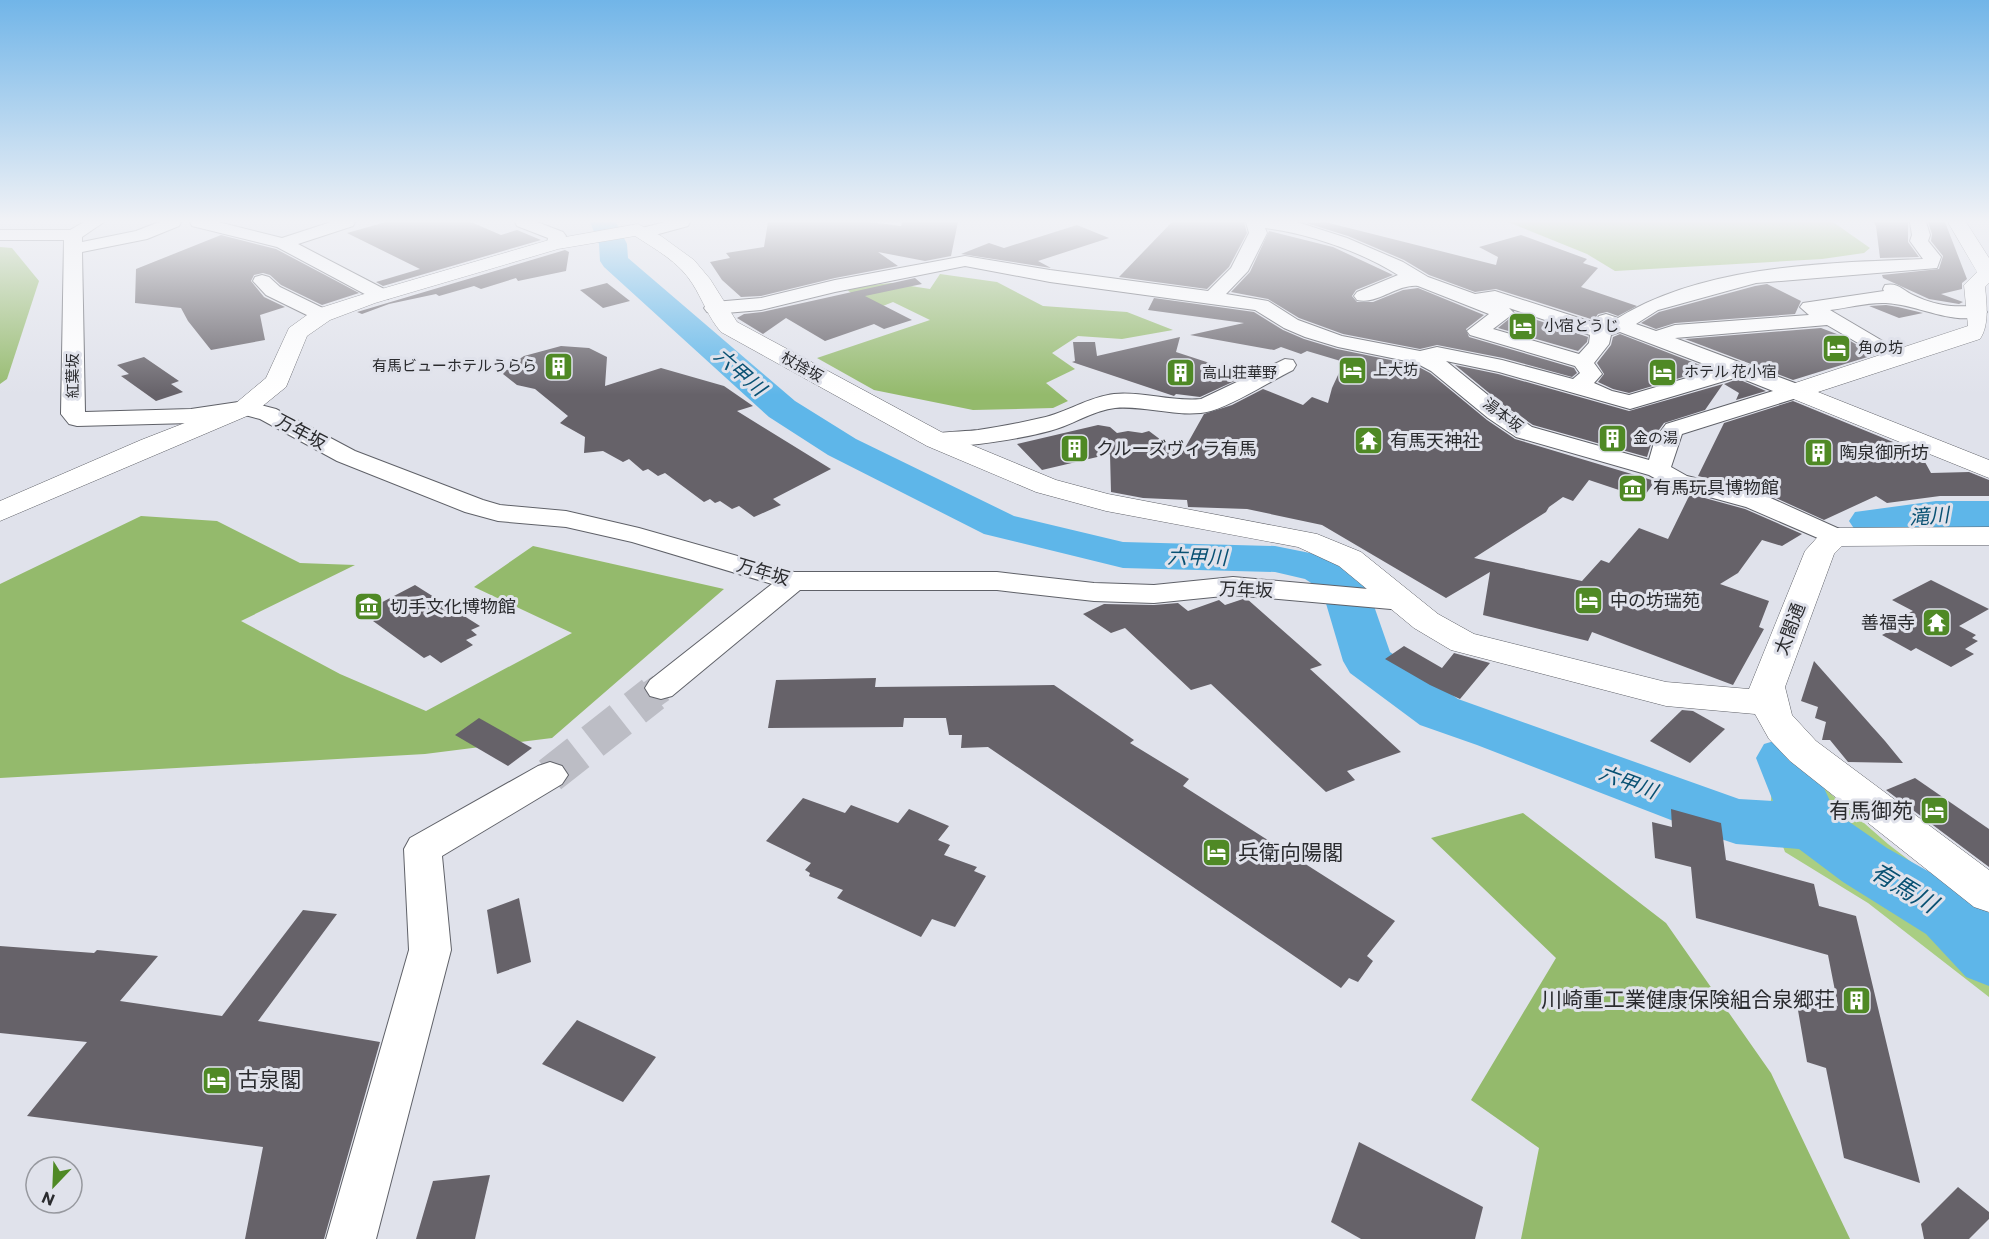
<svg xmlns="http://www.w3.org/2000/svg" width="1989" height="1239" viewBox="0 0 1989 1239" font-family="Commissioner,'Noto Sans JP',sans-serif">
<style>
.green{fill:#a9ce83}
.forest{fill:#94ba6c}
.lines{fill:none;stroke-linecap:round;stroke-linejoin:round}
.river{fill:#5eb6e9;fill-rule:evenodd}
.building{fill:#666269}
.minor-tunnel-far1{stroke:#bcbdc5;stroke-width:29;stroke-dasharray:29 14;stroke-linecap:butt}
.minor-tunnel{stroke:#bcbdc5;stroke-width:36;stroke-dasharray:36 18;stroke-linecap:butt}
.minor-casing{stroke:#5f6168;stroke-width:2}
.tertiary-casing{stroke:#5f6168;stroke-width:1}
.minor{fill:#fff;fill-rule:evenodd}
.tertiary{fill:#fff;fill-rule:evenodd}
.labels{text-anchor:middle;stroke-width:6;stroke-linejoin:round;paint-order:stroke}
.far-poi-label{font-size:15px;fill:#2a2b2e;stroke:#e0e2eb;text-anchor:start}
.far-street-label{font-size:15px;fill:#2a2b2e;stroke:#e0e2eb}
.street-label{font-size:18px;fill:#2a2b2e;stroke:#e0e2eb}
.poi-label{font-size:18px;fill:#2a2b2e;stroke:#e0e2eb;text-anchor:start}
.water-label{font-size:20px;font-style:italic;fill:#095173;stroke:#e0e2eb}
.near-poi-label{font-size:21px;fill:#2a2b2e;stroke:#e0e2eb;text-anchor:end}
.near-water-label{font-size:24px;font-style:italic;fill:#095173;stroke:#e0e2eb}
</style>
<rect width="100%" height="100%" fill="#e0e2eb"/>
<!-- green -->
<polygon class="green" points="1774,765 1808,774 1888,844 1989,922 1989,997 1868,903 1785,852 1770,811"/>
<!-- forest -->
<g class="forest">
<polygon points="1508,222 1833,222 1870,248 1864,253 1822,259 1615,271 1587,254"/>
<polygon points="0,247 12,248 39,281 7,379 0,384"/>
<polygon points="940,274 997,282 1043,306 1127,312 1173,330 1122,339 1078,336 1052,353 1075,369 1046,383 1068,401 1053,408 973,410 874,390 817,358 930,320 893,302 855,317 856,297 845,288 891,283 930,289"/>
<polygon points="141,516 217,521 300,563 355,565 241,621 340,674 426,711 572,633 474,587 533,546 724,589 552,738 425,754 0,778 0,584"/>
<polygon points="1523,813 1666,923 1771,1073 1850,1239 1521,1239 1539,1148 1471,1100 1556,958 1431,838"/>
</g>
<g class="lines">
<!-- river -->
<g class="river">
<polygon points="590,222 616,222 627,244 628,258 795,401 856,439 1014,516 1123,542 1275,546 1335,558 1359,573 1366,583 1390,652 1458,699 1739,799 1773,801 1756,758 1764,744 1784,738 1804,744 1835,812 1887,848 1972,896 1989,913 1989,986 1966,977 1926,934 1843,882 1799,849 1736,844 1715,837 1477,745 1420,725 1350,673 1343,661 1322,590 1305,579 1275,572 1123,568 984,534 828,455 769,417 604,267 600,261 599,244"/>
<polygon points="1936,501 1989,501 1989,527 1936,527 1870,534 1855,530 1849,521 1855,512"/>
</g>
</g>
<!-- building -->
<g class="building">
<polygon points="386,222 471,222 501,235 517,230 541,240 383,286 376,282 420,269 347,233"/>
<polygon points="768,222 869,222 901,226 902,222 958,222 951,256 925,261 878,252 898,266 835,278 761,296 741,297 722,280 710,262 730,258 726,253 764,247"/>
<polygon points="1172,222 1244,222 1247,233 1229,267 1207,289 1119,277"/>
<polygon points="1325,222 1496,265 1498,257 1479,247 1521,235 1587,259 1583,263 1598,268 1581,287 1637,306 1618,316 1607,312 1598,314 1594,320 1496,289 1475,292 1429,275 1404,260 1348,236 1306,223"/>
<polygon points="1873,222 1908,222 1908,242 1919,257 1880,258 1876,226"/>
<polygon points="1928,222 1945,222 1967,279 1962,283 1962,289 1941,294 1963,302 1959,304 1929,299 1883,278 1882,275 1939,269 1943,256 1931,241 1932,234"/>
<polygon points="1077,225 1109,238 1038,261 1051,268 961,254 989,243 1004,248"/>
<polygon points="1269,231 1333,247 1393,275 1356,290 1352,296 1357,302 1373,302 1403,290 1418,288 1484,315 1466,329 1469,337 1574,368 1577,373 1572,377 1503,358 1437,345 1420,349 1343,334 1299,318 1268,299 1231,292 1250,272"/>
<polygon points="221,235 276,249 359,293 322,305 281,285 270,275 263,273 254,275 251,281 264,297 285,307 260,315 265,340 211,350 188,321 181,308 135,303 136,269"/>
<polygon points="565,250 569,252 566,271 518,281 516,278 481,289 474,286 439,296 436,294 389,304 362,314 357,312"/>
<polygon points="915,278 922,284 865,296 912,320 884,329 874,324 825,341 786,318 763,334 737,318 744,314 762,312"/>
<polygon points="607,283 630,301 603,308 580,290"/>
<polygon points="1767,284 1801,301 1795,314 1675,323 1656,329 1641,323 1659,312 1755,286"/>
<polygon points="1154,298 1254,312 1283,330 1304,339 1337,349 1415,365 1430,373 1487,420 1515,439 1655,481 1643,498 1589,480 1573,501 1563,497 1549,507 1546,512 1474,558 1582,581 1601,560 1609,563 1639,528 1668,539 1690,494 1745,509 1802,534 1782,546 1762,540 1738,573 1720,584 1769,601 1759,627 1764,629 1733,685 1592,632 1588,641 1483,615 1490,572 1446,598 1322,525 1247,509 1188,507 1187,500 1143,498 1111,492 1110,454 1042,470 1017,444 1098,425 1110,427 1117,433 1128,431 1142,433 1149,431 1181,455 1204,414 1232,405 1263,389 1303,405 1312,397 1328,403 1332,388 1344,362 1307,351 1301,354 1281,347 1274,350 1190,335 1244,323 1148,310"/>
<polygon points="1886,305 1898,307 1923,313 1899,318 1869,306"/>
<polygon points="1516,313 1588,337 1587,342 1578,351 1498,328"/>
<polygon points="1821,328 1842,336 1874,355 1793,380 1685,339"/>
<polygon points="1620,334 1710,369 1629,393 1613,389 1598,382 1604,374 1597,363 1611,345 1613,337"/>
<polygon points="1180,337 1176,352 1231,370 1225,373 1239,379 1200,397 1176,394 1174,396 1072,362 1075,361 1073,342 1095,342 1097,356"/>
<polygon points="561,346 589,348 607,357 605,386 661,368 724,386 753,406 737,411 831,469 773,499 781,505 754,517 739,506 732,509 720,501 715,503 710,499 704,502 665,473 658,476 648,469 643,471 629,459 623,462 603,451 584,453 585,437 560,423 568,416 535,389 517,385 503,374 512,364 524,356"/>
<polygon points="144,357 179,381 171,384 183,392 156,401 121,376 129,374 117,365"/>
<polygon points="1455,365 1498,374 1629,411 1723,384 1705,410 1664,423 1653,438 1647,457 1533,425 1505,406"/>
<polygon points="1738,379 1766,391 1736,400 1739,393 1724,384"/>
<polygon points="1793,401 1920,453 1931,473 1969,472 1989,480 1989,496 1940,496 1887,503 1876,496 1824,520 1765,493 1698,476 1724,423"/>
<polygon points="1931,580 1989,609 1959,626 1976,635 1972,638 1978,641 1965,649 1974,654 1951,667 1916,648 1911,651 1882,635 1913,619 1905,615 1913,611 1892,600"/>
<polygon points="415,585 480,626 471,630 477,635 466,640 473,645 441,663 430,655 424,658 373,621 380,617 369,609"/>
<polygon points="1246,598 1322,665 1310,669 1401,752 1347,771 1355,780 1326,792 1211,684 1191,690 1125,628 1111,633 1083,614 1104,604 1154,605 1178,603 1188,611 1219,600 1225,605"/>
<polygon points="1404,646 1442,668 1454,653 1490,663 1460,699 1430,685 1385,659"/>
<polygon points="1814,661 1885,741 1903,763 1848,762 1830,740 1822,740 1826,722 1815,718 1818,707 1801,701"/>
<polygon points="876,678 875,687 1054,685 1134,740 1130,743 1189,779 1183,786 1395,921 1367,956 1373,961 1358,982 1349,978 1341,988 988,747 961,748 962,735 949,735 946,718 904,718 903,727 768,728 776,680"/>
<polygon points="1682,710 1693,711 1725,729 1690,763 1650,741"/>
<polygon points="479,718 532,748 508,766 455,735"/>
<polygon points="1915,778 1989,829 1989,867 1886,790"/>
<polygon points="803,798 845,813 851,805 898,823 909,809 949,826 938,840 950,845 944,855 977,867 974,871 986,876 955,927 932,919 921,937 837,898 843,890 809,876 810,873 805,870 811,863 766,841"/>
<polygon points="1671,809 1721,823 1726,860 1814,884 1819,906 1856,916 1920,1183 1844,1158 1826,1068 1807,1062 1795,993 1838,1006 1828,955 1696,918 1691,867 1655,858 1652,822 1672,827"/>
<polygon points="519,898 531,962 497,974 487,910"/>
<polygon points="303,910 337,914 258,1021 380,1042 324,1239 245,1239 263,1147 27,1116 87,1042 0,1033 0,946 94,953 97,950 158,956 120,1001 222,1016"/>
<polygon points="577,1020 656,1057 623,1102 542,1064"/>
<polygon points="1359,1142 1483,1207 1475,1239 1361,1239 1331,1222"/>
<polygon points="490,1175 475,1239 416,1239 433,1181"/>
<polygon points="1958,1187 1989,1212 1989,1219 1969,1239 1924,1239 1921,1224"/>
</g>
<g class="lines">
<!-- minor-tunnel-far1 -->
<polyline class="minor-tunnel-far1" points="651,695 661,688"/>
<!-- minor-tunnel -->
<polyline class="minor-tunnel" points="550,775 653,694"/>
<defs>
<g id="minor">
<polygon points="84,222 104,222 82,237 82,242 136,231 159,222 181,222 179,226 147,239 82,252 85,412 191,409 245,401 276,409 355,451 483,500 500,505 566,511 639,528 794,572 997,572 1094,583 1154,585 1233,577 1402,592 1412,595 1417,601 1412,607 1402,610 1233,595 1154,603 1094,601 997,590 800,590 672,696 661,699 650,696 645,688 650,680 772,584 632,542 566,527 498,521 465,512 337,461 260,419 245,415 191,423 77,426 69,424 61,414 64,240 0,240 0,230 70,230"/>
<polygon points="190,222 218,222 282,238 331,222 355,222 353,226 298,244 388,291 391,295 388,299 374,299 277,247 192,226"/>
<polygon points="515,222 537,222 563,232 566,236 562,248 550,248 547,244 548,238 517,226"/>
<polygon points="665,222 690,222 688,226 644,238 638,237 635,233 638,229"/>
<path d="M1246,222H1297L1347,238L1403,262L1428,277L1475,294L1495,291L1601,325L1596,320L1599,316L1606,314L1618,318C1705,265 1824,263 1923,259L1910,241L1912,235L1910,222H1926L1930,235L1928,241L1941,257L1937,268L1756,283L1658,310L1636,324L1656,331L1675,325L1809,315L1800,307L1803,303L1884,291L1883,289L1885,285C1899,282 1903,291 1915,296C1925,301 1940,305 1951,306C1962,307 1973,305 1984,308L1987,312L1984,316C1950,325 1920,305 1886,303C1868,302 1848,308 1830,310L1903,353L1907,357L1903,361L1896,363L1889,361L1827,325L1675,338L1803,386L1806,391L1803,396L1682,434L1671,467L1687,476L1764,495L1844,531L1848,537L1844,543L1834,545L1746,507L1669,486L1649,475L1516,437L1488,418L1431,371L1416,363L1338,347L1305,337L1284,328L1255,310L1050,282L965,266L835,292L761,310L714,314L707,312L704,308L707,304L714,302L761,298L835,280L965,256L1050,270L1208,291L1231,268L1249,233ZM1265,228C1308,233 1362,252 1398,275L1357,292L1354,296L1357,300C1378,305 1396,284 1418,286L1489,314L1467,331L1470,335L1575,366L1580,373L1573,379L1502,360L1437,347L1420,351L1342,336L1298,320L1268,301L1226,294L1248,271L1267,233ZM1509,308L1590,335L1589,343L1579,354L1493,329L1514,313ZM1620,332L1717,369L1629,395L1612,391L1594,383L1602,374L1594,363L1609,344L1611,335ZM1446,361L1499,372L1630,409L1738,377L1773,391L1666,424L1655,439L1649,460L1532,427L1504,408Z"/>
<polygon points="262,275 269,277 280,287 329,311 332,315 329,319 315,319 266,295 253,281 255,277"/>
<path d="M1285,359L1293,360L1296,365L1293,370C1269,382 1235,404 1211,411C1181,419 1146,405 1115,408C1095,410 1077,422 1059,428C1034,437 951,451 928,445L924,440L928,435C944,431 961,432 978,430C998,427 1020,423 1041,418C1066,413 1088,397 1114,394C1143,391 1172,402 1201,399Z"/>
<polygon points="550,762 562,766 568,775 562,784 442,856 451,950 376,1239 326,1239 409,950 404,849 410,838 538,766"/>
</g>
<g id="tertiary">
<path d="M1948,222H1966L1989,258V283L1985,287C1987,305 1989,326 1980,339L1818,392L1989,460V478L1786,396L1783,391L1786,386L1968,326L1964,285L1977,272Z"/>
<path d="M638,224L661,236L694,260L710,279L737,322L945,434L1056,480L1108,494L1317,534L1361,552L1438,614L1474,634L1666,682L1749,689L1805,551L1823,531L1834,528L1989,527V545L1842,546L1834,554L1785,687L1792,715L1816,741L1989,870V912L1974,907L1790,761L1769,739L1755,714L1666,706L1451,650L1414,628L1339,566L1298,547L1106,511L1036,492L927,446L721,332C708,317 703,300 692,283C679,262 655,249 635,236L558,249L375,303L330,320L307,336L286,387L254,413L0,521V501L141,440L236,403L266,378L289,328L314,310L361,295L549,240Z"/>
</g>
</defs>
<!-- minor casing -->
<use href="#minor" class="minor-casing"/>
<!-- tertiary casing -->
<use href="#tertiary" class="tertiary-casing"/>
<!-- minor -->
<use href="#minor" class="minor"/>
<!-- tertiary -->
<use href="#tertiary" class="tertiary"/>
</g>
<!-- sky -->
<linearGradient id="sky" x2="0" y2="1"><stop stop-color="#71b5e8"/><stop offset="0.56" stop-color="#f1f2f6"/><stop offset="1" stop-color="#f1f2f6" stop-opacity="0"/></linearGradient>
<rect width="1989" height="395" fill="url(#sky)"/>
<!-- icons -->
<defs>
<symbol id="hotel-square" viewBox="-11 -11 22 22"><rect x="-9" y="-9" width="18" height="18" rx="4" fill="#4f8925" stroke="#e0e2eb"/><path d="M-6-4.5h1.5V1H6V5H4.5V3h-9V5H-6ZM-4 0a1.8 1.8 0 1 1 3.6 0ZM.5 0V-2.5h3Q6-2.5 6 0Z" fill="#fff"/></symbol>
<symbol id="building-square" viewBox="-11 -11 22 22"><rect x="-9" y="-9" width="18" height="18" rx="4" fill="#4f8925" stroke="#e0e2eb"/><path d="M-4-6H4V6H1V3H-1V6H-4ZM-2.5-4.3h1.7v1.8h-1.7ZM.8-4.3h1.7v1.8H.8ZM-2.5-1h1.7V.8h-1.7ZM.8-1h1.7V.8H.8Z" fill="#fff"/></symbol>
<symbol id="temple-square" viewBox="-11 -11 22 22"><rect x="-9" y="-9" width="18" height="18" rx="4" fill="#4f8925" stroke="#e0e2eb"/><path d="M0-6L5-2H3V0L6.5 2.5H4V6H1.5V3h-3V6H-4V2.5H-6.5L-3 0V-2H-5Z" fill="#fff"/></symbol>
<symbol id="museum-square" viewBox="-11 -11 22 22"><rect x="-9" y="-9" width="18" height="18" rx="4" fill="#4f8925" stroke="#e0e2eb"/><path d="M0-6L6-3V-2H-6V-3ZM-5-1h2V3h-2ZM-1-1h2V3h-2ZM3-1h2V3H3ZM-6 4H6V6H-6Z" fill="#fff"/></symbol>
</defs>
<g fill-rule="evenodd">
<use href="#hotel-square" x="1506" y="310" width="33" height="33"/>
<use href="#hotel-square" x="1820" y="332" width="33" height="33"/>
<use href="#building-square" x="542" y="350" width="33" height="33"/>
<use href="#hotel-square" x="1336" y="354" width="33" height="33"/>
<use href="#hotel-square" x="1646" y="356" width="33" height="33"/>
<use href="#building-square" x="1164" y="356" width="33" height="33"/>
<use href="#building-square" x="1596" y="422" width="33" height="33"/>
<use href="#temple-square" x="1352" y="424" width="33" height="33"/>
<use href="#building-square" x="1058" y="432" width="33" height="33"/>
<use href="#building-square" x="1802" y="436" width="33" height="33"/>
<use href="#museum-square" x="1616" y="472" width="33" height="33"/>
<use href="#hotel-square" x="1572" y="584" width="33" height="33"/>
<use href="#museum-square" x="352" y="590" width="33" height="33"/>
<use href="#temple-square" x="1920" y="606" width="33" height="33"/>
<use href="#hotel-square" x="1918" y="794" width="33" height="33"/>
<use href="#hotel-square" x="1200" y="836" width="33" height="33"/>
<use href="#building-square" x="1840" y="984" width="33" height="33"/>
<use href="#hotel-square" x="200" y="1064" width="33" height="33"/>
</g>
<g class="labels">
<!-- far-poi labels -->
<g class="far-poi-label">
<text x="1544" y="331">小宿とうじ</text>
<text x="1858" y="353">角の坊</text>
<text x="537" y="371" text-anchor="end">有馬ビューホテルうらら</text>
<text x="1373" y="375">上大坊</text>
<text x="1684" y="377">ホテル 花小宿</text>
<text x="1202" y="378">高山荘華野</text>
<text x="1633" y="443">金の湯</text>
</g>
<!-- far-street labels -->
<g class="far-street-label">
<text transform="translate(802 367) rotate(29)" y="5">杖捨坂</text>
<text transform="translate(73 376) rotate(-90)" y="5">紅葉坂</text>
<text transform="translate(1503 415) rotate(37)" y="5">湯本坂</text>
</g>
<!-- street labels -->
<g class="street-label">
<text transform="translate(301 432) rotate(28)" y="6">万年坂</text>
<text transform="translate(763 572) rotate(16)" y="6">万年坂</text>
<text transform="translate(1246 590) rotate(2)" y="6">万年坂</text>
<text transform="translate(1790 629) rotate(-69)" y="6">太閤通</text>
</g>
<!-- poi labels -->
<g class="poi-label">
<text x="1390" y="447">有馬天神社</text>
<text x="1096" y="455">クルーズヴィラ有馬</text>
<text x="1839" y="459">陶泉御所坊</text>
<text x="1653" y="494">有馬玩具博物館</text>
<text x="1610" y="607">中の坊瑞苑</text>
<text x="390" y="613">切手文化博物館</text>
<text x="1915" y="629" text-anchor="end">善福寺</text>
</g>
<!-- water labels -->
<g class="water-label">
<text transform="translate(740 372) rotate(41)" y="7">六甲川</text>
<text transform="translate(1929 516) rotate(-4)" y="7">滝川</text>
<text transform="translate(1197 557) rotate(1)" y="7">六甲川</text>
<text transform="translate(1628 782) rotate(20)" y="7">六甲川</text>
</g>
<!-- near-poi labels -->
<g class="near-poi-label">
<text x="1913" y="818">有馬御苑</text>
<text x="1238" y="860" text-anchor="start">兵衛向陽閣</text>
<text x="1835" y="1007">川崎重工業健康保険組合泉郷荘</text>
<text x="238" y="1087" text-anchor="start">古泉閣</text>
</g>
<!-- near-water labels -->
<g class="near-water-label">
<text transform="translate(1904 888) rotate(31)" y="8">有馬川</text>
</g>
</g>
<!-- north arrow -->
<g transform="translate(54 1185) rotate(203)"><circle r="28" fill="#e0e2eb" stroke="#97999f" stroke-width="1.5"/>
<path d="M0-4.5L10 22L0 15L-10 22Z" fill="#4f8925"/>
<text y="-9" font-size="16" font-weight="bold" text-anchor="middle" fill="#2a2b2e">N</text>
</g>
</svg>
